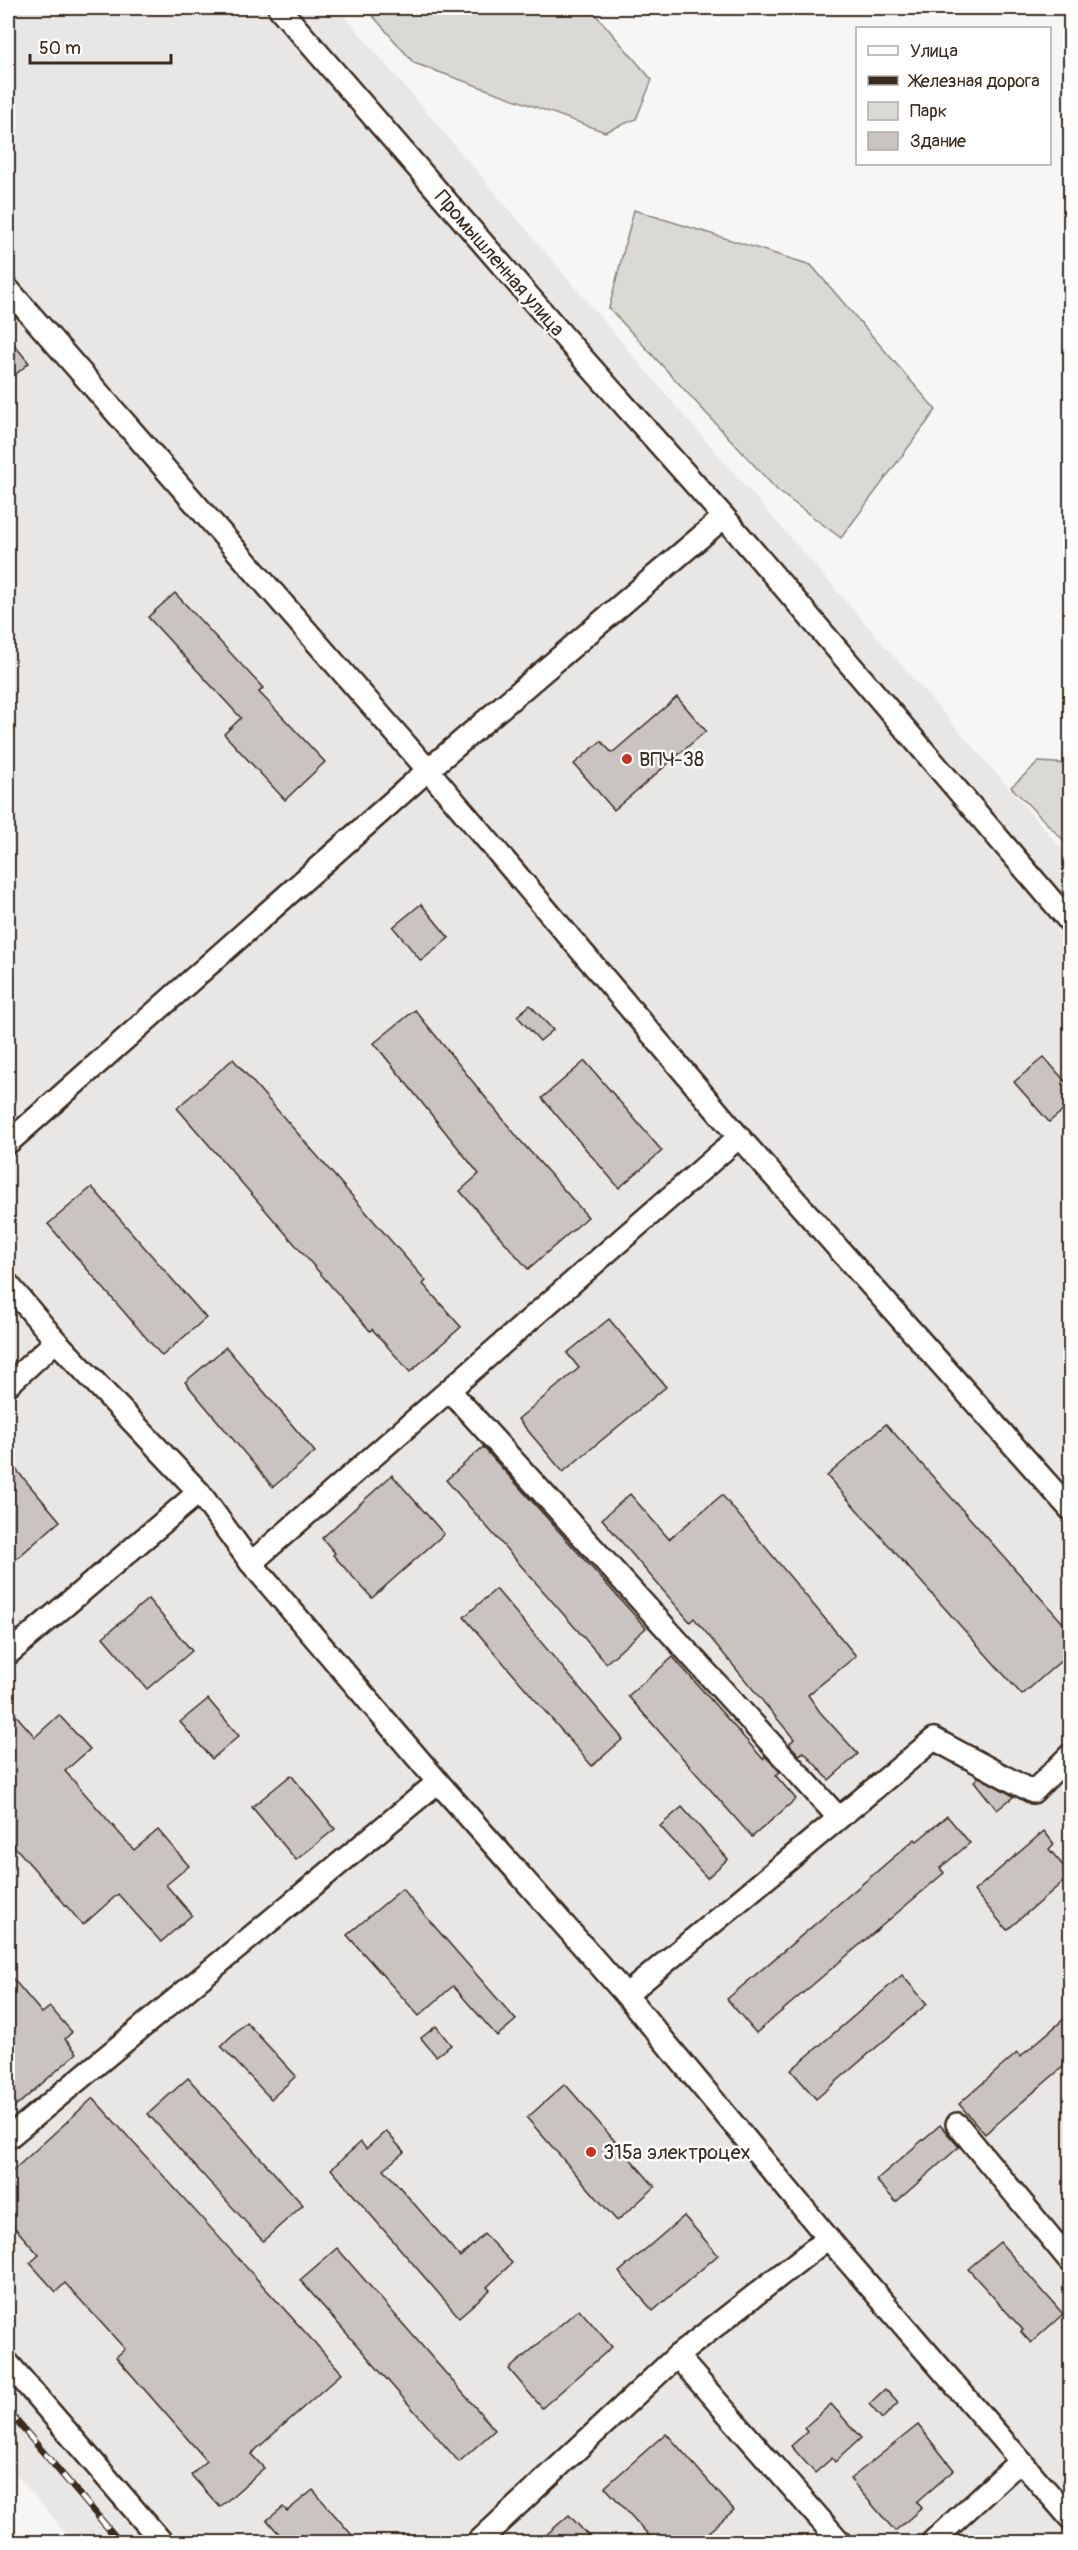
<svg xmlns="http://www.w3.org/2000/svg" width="1078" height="2550" viewBox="0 0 1078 2550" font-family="Pangolin,sans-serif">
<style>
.built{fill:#e9e7e6}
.green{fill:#dbd9d6;stroke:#8b827a;stroke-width:1.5}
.building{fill:#c9c3c1;stroke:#3b2a1e;stroke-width:1.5}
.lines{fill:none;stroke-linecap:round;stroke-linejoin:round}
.minor-casing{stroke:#3b2a1e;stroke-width:26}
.minor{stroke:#fff;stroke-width:21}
.rail-casing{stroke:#3b2a1e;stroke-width:7}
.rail{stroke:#fff;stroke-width:4.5;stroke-dasharray:14;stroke-linecap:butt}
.poi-dot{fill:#c8321e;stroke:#fff;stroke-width:2}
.labels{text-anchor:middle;stroke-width:5;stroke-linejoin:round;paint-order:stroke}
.street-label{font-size:20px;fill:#3b2a1e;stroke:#fff}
.poi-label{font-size:20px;fill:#3b2a1e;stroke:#fff;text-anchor:start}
</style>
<rect width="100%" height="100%" fill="#f7f6f6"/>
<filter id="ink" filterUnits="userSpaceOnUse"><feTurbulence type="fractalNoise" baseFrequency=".0167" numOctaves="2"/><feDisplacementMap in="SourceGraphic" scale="12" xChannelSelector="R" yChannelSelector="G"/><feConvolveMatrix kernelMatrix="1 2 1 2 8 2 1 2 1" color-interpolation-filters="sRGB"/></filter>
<g filter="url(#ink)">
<!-- built -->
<polygon class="built" points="8,8 338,8 692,425 1070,858 1070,2542 74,2542 8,2465"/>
<!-- green -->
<g class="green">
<polygon points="366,8 590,8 652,80 636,119 605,132 414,63"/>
<polygon points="634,210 811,265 936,410 841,538 778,491 609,308"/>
<polygon points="1039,762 1070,764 1070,847 1011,787"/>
</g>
<!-- building -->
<g class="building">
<polygon points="8,337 29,363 8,381"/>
<polygon points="175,593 263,688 259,692 325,762 285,800 224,734 241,718 148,617"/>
<polygon points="677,697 706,731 614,810 574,764 601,741 612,753"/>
<polygon points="421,904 449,938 421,961 393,927"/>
<polygon points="530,1005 553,1030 540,1041 517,1016"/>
<polygon points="415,1010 519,1139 588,1217 528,1269 460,1191 479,1174 374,1043"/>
<polygon points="1044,1057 1071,1088 1071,1104 1049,1122 1014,1082"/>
<polygon points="233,1059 426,1281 423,1284 461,1327 410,1372 372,1329 370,1331 177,1108"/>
<polygon points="585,1061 662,1151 619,1188 542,1098"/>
<polygon points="92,1187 206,1318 162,1356 48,1224"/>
<polygon points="609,1319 666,1387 563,1472 518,1419 579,1368 567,1353"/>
<polygon points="226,1347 315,1452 273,1487 185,1382"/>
<polygon points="886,1424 1071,1632 1071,1652 1022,1695 827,1476"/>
<polygon points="483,1447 646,1628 606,1663 446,1480"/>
<polygon points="8,1460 60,1521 8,1566"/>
<polygon points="392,1475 444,1534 372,1598 333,1555 335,1553 322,1538"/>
<polygon points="630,1494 669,1539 722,1495 856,1656 808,1695 820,1712 858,1754 829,1780 804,1752 799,1755 789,1744 794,1739 694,1618 690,1622 602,1519"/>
<polygon points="496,1589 623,1739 592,1766 464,1617"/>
<polygon points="148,1599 192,1651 147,1689 103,1637"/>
<polygon points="673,1657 763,1759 765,1756 780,1772 776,1776 796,1799 752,1837 628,1696"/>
<polygon points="208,1699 239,1736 212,1759 180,1722"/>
<polygon points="8,1706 35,1737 59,1715 90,1749 65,1771 134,1850 158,1830 189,1866 166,1885 192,1915 161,1942 118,1894 83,1925 8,1839"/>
<polygon points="291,1775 335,1829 296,1860 252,1807"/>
<polygon points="979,1777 1010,1794 1013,1797 997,1810 974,1781"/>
<polygon points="682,1807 728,1859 707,1878 660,1826"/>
<polygon points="947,1816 970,1843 940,1868 944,1873 756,2033 727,1999 915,1839 917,1841"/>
<polygon points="1044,1831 1054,1844 1049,1849 1071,1875 1007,1930 974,1891"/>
<polygon points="402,1889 516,2020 497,2036 453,1986 419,2016 347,1935"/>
<polygon points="8,1973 42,2013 50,2007 72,2032 65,2039 77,2053 8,2113"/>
<polygon points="902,1975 927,2004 816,2099 791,2070"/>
<polygon points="1071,2013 1071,2060 985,2134 959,2104 1017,2053 1020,2057"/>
<polygon points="246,2022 296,2076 271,2099 221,2046"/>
<polygon points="436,2026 451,2045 436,2056 421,2038"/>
<polygon points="188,2078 303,2205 263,2241 148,2114"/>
<polygon points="565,2084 655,2187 617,2221 527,2118"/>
<polygon points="93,2098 342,2373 251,2454 264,2468 220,2507 191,2475 207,2461 116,2357 125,2349 65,2283 56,2292 30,2263 39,2255 8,2220 8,2175"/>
<polygon points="940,2125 959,2147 896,2202 876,2180"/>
<polygon points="386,2131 404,2152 384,2169 460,2257 484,2234 512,2263 487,2287 490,2290 459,2317 331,2169 361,2142 366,2149"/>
<polygon points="684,2216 718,2255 653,2311 619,2272"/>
<polygon points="1000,2242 1063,2314 1031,2343 1021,2332 1023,2330 968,2269"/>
<polygon points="337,2248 495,2430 459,2462 300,2280"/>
<polygon points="579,2309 612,2347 542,2408 509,2369"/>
<polygon points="885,2389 898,2403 882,2419 869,2404"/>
<polygon points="831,2404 861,2438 835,2462 832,2458 815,2473 791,2446 807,2432 804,2428"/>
<polygon points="918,2425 954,2470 917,2502 922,2508 895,2531 850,2479"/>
<polygon points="666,2433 734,2510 697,2542 655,2542 605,2487"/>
<polygon points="313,2490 358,2542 286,2542 267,2520 283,2507 287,2511"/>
<polygon points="569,2515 594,2542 538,2542"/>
</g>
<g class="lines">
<defs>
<g id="minor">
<polyline points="279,8 578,353 724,517 1070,922"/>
<polyline points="8,289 428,770 739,1137 1070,1509"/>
<polyline points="8,1143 428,770 724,517"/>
<polyline points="8,1284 56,1341 199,1492 251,1563 438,1782 626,1995 828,2238 1070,2518"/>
<polyline points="8,1385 56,1341"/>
<polyline points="450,1391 838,1817"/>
<polyline points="251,1563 739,1137"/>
<polyline points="8,1654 199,1492"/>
<polyline points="626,1995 934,1739 1033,1792 1070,1755"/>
<polyline points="957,2124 1070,2261"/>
<polyline points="8,2138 438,1782"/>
<polyline points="677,2356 840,2542"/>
<polyline points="8,2363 162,2542"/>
<polyline points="478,2542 677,2356 828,2238"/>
<polyline points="932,2542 1020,2461"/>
</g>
</defs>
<!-- minor casing -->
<use href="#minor" class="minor-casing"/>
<!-- minor -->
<use href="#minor" class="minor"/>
<defs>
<polyline id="rail" points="8,2411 120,2542"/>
</defs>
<!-- rail casing -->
<use href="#rail" class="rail-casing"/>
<!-- rail -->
<use href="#rail" class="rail"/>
</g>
</g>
<!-- markers -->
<g class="poi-dot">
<circle cx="627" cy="759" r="6"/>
<circle cx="591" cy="2152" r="6"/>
</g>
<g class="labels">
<!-- street labels -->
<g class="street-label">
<text transform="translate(500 263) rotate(49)" y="7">Промышленная улица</text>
</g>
<!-- poi labels -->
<g class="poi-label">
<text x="639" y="766">ВПЧ-38</text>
<text x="603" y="2159">315a электроцех</text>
</g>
</g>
<!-- margin -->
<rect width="1078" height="2550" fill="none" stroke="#fff" stroke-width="30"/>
<rect x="15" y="15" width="1048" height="2520" fill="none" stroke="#3b2a1e" stroke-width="2" filter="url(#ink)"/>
<!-- legend -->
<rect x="856" y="27" width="195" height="138" fill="#ffffff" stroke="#b1aaa5" stroke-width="1.5"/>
<rect x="868" y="46" width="30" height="9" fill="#ffffff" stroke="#b1aaa5" stroke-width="1.5"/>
<text x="910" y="57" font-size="18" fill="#3b2a1e">Улица</text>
<rect x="868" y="76" width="30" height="9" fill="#3b2a1e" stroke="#b1aaa5" stroke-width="1.5"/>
<text x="910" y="87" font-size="18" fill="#3b2a1e">Железная дорога</text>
<rect x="868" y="102" width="30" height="18" fill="#dbd9d6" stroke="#b1aaa5" stroke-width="1.5"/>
<text x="910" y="117" font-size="18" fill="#3b2a1e">Парк</text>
<rect x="868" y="132" width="30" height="18" fill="#c9c3c1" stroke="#b1aaa5" stroke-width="1.5"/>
<text x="910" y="147" font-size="18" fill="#3b2a1e">Здание</text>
<!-- scale -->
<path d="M30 54v9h141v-9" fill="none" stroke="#3b2a1e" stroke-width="3"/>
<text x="39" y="54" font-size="18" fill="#3b2a1e" stroke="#ffffff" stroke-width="4.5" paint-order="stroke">50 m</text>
</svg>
